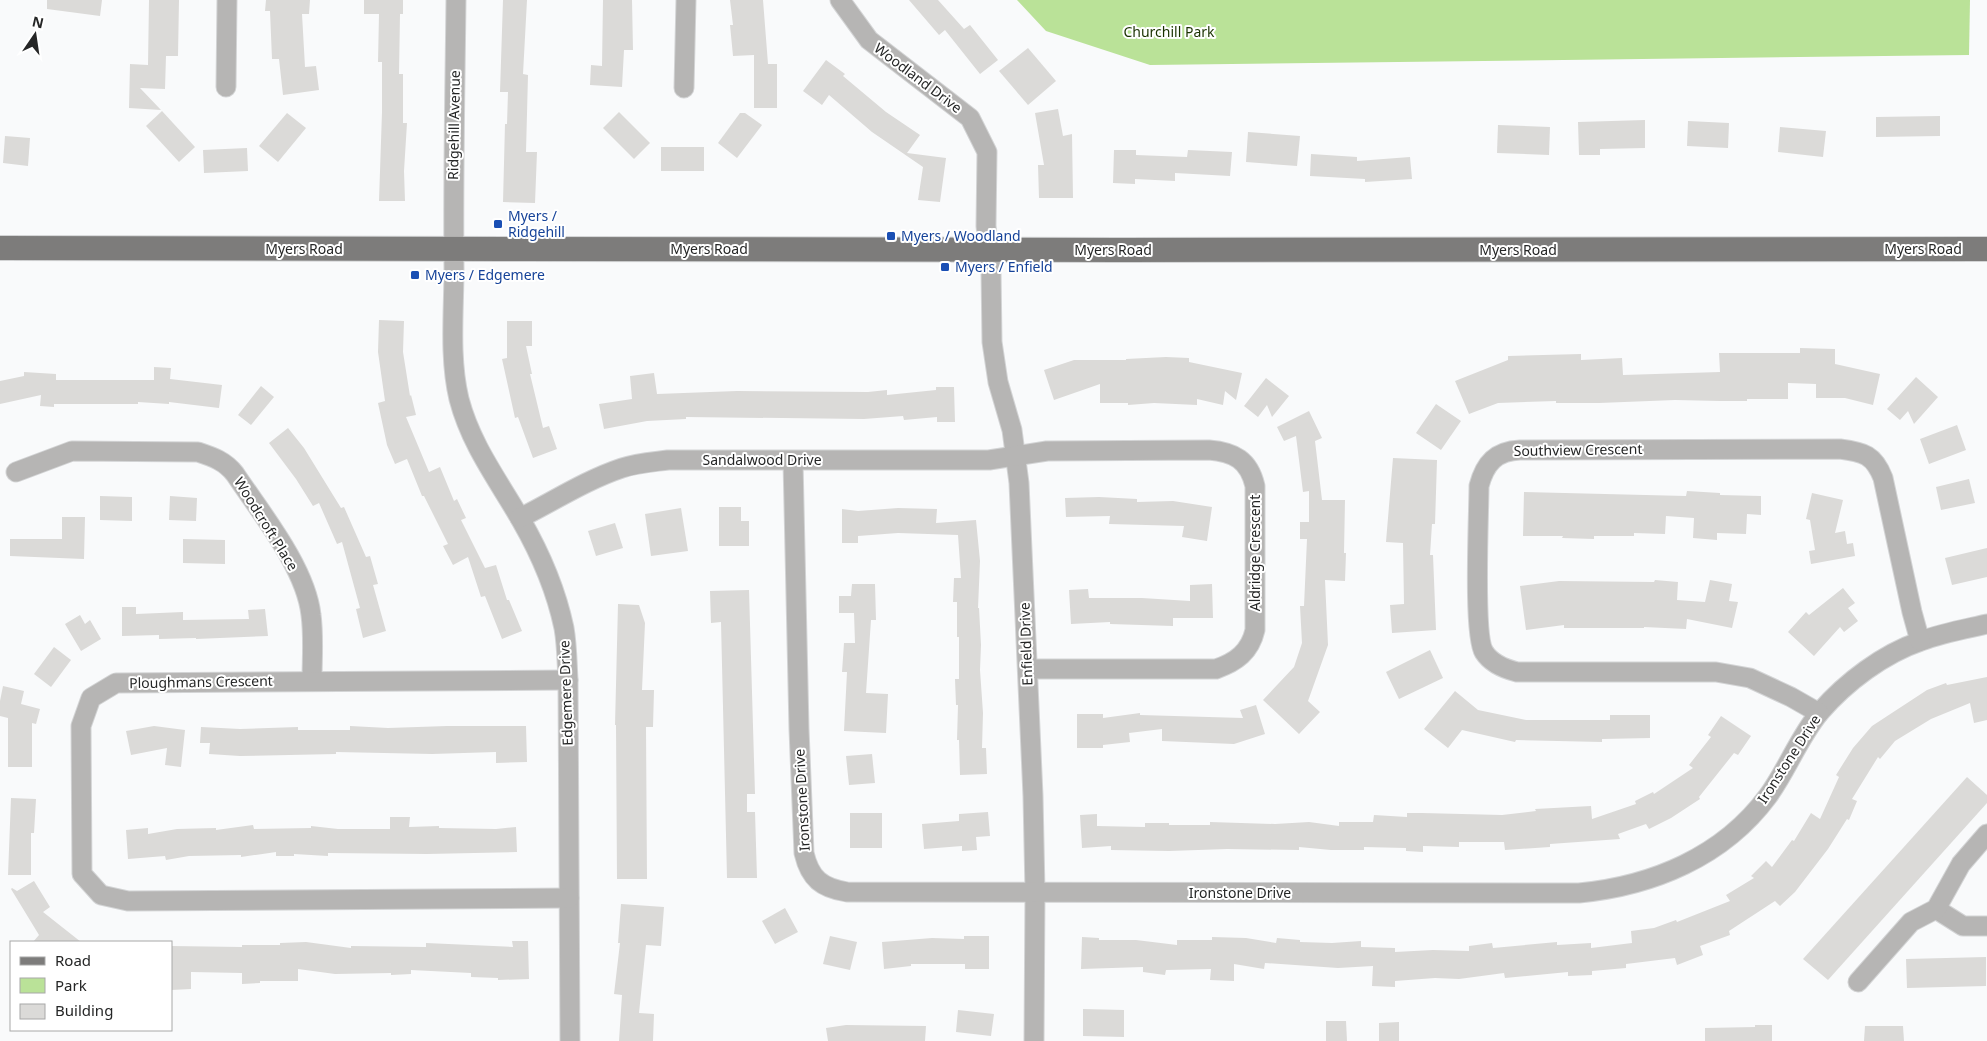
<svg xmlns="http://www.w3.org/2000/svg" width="1987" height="1041" viewBox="0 0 1987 1041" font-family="'Noto Sans',sans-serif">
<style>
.green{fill:#bae298}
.building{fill:#dbdad8}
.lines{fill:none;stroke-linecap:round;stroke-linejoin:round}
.minor-casing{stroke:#d3d4d5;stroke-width:21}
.major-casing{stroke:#d3d4d5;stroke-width:26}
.minor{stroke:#b6b5b4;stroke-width:19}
.major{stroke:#7d7c7b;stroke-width:24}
.transit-dot{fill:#1a4fb4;stroke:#fff;stroke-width:2}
.labels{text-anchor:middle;stroke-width:4;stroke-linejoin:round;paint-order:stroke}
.park-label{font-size:14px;fill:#1a3200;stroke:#fff}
.street-label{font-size:14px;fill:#252626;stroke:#fff}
.transit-label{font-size:14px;fill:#164399;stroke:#fff;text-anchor:start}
</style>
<rect width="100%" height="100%" fill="#f9fafb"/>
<!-- green -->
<polygon class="green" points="1017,0 1970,0 1969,55 1150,65 1046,31"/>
<!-- building -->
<g class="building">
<polygon points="47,0 102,0 100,16 47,9"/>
<polygon points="149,0 179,0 178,56 166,56 165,89 140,88 161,110 129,108 130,64 148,65"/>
<polygon points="266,0 310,0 309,14 302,14 305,67 316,66 319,90 283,95 279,59 272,59 270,11 265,11"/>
<polygon points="364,0 403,0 403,14 400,14 399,74 403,74 403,123 407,123 404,171 405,201 379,201 382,112 382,62 378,62 379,14 364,14"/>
<polygon points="503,0 527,0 523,74 528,75 526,152 537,152 535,203 503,202 505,124 507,124 508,92 500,92"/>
<polygon points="603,0 632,0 633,50 624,50 622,87 590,85 591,65 602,66"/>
<polygon points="730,0 763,0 768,64 777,64 777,108 754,108 754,55 733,56 730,25 733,25"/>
<polygon points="909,0 938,0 964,29 970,25 998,60 980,74 945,30 939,35"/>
<polygon points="1028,48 1056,81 1028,105 999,71"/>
<polygon points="826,60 845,74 843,76 886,112 920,135 907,153 946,158 940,202 918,200 923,167 872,132 829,95 822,105 803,91"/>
<polygon points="1058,109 1063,136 1072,134 1073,198 1039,198 1038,165 1044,165 1035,113"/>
<polygon points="162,111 195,147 179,162 146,126"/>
<polygon points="619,112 650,143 634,159 603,128"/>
<polygon points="287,113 306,128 278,162 259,146"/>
<polygon points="740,113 745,113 762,125 737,158 718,143"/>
<polygon points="1940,116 1940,136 1876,137 1876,117"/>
<polygon points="1645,120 1645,148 1600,149 1600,155 1579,155 1578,122"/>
<polygon points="1688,121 1729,123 1728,148 1687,146"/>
<polygon points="1498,125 1550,127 1549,155 1497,153"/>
<polygon points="1780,127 1826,131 1823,157 1778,152"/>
<polygon points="1248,132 1300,136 1297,166 1246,162"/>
<polygon points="5,136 30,138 28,166 3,163"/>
<rect x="661" y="147" width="43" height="24"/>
<polygon points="247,148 248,171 204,173 203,150"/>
<polygon points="1114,150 1136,150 1136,155 1187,157 1188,150 1232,152 1230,176 1175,173 1175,181 1135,179 1135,184 1113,183"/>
<polygon points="1311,154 1357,157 1357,161 1410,157 1412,179 1365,182 1365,179 1310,176"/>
<polygon points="379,320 404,321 403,352 410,396 411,395 416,415 406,417 429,472 440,467 454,501 457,499 466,518 461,520 485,568 496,565 507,600 509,600 522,631 502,639 485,596 481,597 468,557 453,565 443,546 448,544 424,496 422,496 407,459 395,464 387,445 378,403 385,401 378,352"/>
<polygon points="507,321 532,321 532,346 526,346 532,374 530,374 543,428 549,426 557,449 533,458 518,417 515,418 502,359 507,358"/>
<polygon points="1800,348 1835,349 1835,364 1880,374 1873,405 1845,398 1816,398 1816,384 1788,383 1788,399 1747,399 1747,401 1720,401 1675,400 1599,403 1556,403 1556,401 1498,403 1469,414 1455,381 1508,360 1508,356 1581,354 1581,360 1622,358 1623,375 1720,372 1719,353 1800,353"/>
<polygon points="1166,357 1189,358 1189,362 1242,373 1236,400 1225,391 1223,405 1197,399 1197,405 1154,403 1128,405 1128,403 1100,403 1100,384 1054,400 1044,370 1074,360 1126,360 1126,359"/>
<polygon points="154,367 171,368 170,379 222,385 219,408 169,402 169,404 138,402 138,404 54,404 54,407 40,406 41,395 0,404 0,381 24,376 24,372 56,374 56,380 154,380"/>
<polygon points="654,373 657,394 737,391 868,392 887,390 887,395 936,390 936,387 954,387 955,422 937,422 937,417 904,420 903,416 864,419 686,417 686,419 647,421 604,429 599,404 632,399 630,376"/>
<polygon points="1916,377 1938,397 1914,424 1908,411 1900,420 1887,409"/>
<polygon points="1266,378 1289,396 1272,417 1267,405 1258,417 1244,406"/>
<polygon points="261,386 274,397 251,425 238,415"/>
<polygon points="1436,404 1461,421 1441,450 1416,433"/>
<polygon points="1309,411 1322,438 1315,441 1322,500 1345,500 1344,553 1346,553 1345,581 1325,580 1328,645 1308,701 1320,712 1299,734 1263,700 1294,667 1302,643 1300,606 1304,606 1307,539 1300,539 1300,522 1309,522 1309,491 1303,492 1296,436 1284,441 1277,427"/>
<polygon points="1957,425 1966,450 1929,464 1920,439"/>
<polygon points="288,428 304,448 341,508 344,507 366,557 370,556 378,584 373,585 386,631 363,638 356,609 360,608 342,542 337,544 319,503 313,506 296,479 269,443"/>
<polygon points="1393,458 1437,460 1435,524 1432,524 1430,555 1433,555 1436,630 1392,633 1390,605 1404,604 1403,543 1386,542"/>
<polygon points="1969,479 1975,503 1941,510 1936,487"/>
<polygon points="1687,491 1720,493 1720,495 1761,496 1761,515 1747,514 1746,534 1717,533 1717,540 1693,538 1694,518 1666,516 1665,534 1634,533 1634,536 1594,536 1594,539 1562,538 1563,536 1523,536 1524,492 1686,496"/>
<polygon points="1812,493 1843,500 1835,533 1845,531 1847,544 1853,543 1855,556 1811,564 1809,551 1815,550 1810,520 1806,519"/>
<polygon points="100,496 132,497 132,521 100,520"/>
<polygon points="170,496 197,498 196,521 169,520"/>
<polygon points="1099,497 1137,499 1137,502 1173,501 1212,507 1207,541 1182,537 1184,526 1109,524 1110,516 1066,517 1065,498"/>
<polygon points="719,507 741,507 741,521 749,521 749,546 719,546"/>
<polygon points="681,508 688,551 651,556 645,514"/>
<polygon points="898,508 937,509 936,523 976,520 980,561 978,608 979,608 981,645 980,670 983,713 982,748 986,748 987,774 960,775 959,740 957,740 958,705 956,705 955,679 959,679 959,637 957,637 957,602 953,602 954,578 961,578 958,535 898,533 858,536 858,543 842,543 842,509 858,511"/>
<polygon points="62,517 85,517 84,559 10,556 10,539 62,539"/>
<polygon points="615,523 623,548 596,556 588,531"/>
<polygon points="183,539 225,540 225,564 183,563"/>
<polygon points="1987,548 1987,577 1952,585 1945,558"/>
<polygon points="1655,580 1678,582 1677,600 1705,602 1710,580 1732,584 1729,601 1738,602 1732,628 1687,619 1686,629 1644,627 1644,628 1564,628 1564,625 1526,630 1520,586 1559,581 1654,582"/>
<polygon points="852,584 875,584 876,620 871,620 866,693 888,694 886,733 844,731 847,672 842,672 844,643 855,643 854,613 839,613 839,596 851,596"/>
<polygon points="1212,584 1213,618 1173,618 1173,626 1110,624 1110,622 1071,624 1069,590 1088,589 1089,598 1142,598 1190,601 1190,585"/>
<polygon points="1843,588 1855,603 1848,608 1858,621 1844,632 1840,627 1814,656 1788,632 1806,612 1809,615"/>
<polygon points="749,590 755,794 747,794 747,812 755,812 757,878 727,878 721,622 711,623 710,591"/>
<polygon points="618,604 639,605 645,623 642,690 654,690 653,727 646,727 647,879 617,879 616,725 615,725"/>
<polygon points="122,607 136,607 136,614 183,612 183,620 249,619 248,610 265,609 268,636 196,639 196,638 159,639 159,635 122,636"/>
<polygon points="80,615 85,624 90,620 101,639 81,651 65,624"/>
<polygon points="54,647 71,660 51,687 34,674"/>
<polygon points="1430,650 1443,678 1399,699 1386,672"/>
<polygon points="1987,677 1987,720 1974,723 1970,703 1931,719 1895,741 1880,759 1878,757 1852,799 1857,801 1849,820 1847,819 1828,849 1795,892 1780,906 1775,901 1729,931 1730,935 1700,946 1703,955 1677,965 1675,958 1626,964 1626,968 1592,971 1592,975 1568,976 1568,972 1505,978 1504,973 1459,979 1435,978 1395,981 1395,987 1372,986 1373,966 1338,968 1265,963 1264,969 1234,964 1234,981 1210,980 1211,969 1166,970 1165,975 1143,972 1143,967 1081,969 1082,937 1099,938 1099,940 1136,940 1177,945 1177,940 1212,940 1212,937 1246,938 1276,943 1277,938 1300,940 1300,942 1332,943 1361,941 1361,947 1395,948 1395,952 1433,950 1469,951 1469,946 1492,943 1493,948 1557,942 1557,945 1591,943 1591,948 1632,943 1631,931 1654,928 1676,920 1677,922 1730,901 1726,895 1754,878 1751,876 1766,861 1772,867 1792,840 1794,841 1811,813 1820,819 1839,777 1836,775 1853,748 1872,726 1927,690 1946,683 1947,685"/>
<polygon points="3,686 24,691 21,704 40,709 36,724 32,723 32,767 8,767 8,718 0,716 0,701"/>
<polygon points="1455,691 1478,710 1526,720 1610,720 1610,715 1650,715 1650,738 1602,739 1602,742 1516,740 1515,742 1462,730 1448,748 1424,729"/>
<polygon points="1256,705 1265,734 1234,744 1162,741 1162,729 1129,733 1130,742 1103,745 1103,748 1077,748 1077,714 1103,714 1103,718 1140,713 1140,715 1243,718 1240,710"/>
<polygon points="1721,716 1751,736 1738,755 1734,753 1699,797 1700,799 1671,818 1649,829 1646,824 1618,834 1620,839 1550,844 1550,847 1505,850 1504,842 1459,842 1459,847 1423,846 1423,852 1406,851 1406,848 1364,847 1364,850 1331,850 1299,847 1299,850 1227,849 1169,851 1111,850 1111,846 1082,848 1080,815 1097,814 1097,826 1145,827 1145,823 1169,823 1169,825 1210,825 1210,822 1275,824 1309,822 1339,826 1339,822 1373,822 1374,815 1407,817 1407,813 1422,813 1502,815 1536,811 1535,809 1591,806 1592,819 1636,804 1635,801 1653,792 1654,794 1693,768 1689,765 1711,737 1708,735"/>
<polygon points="154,726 185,730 181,767 165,765 167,748 131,755 126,731"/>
<polygon points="350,726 388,728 447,726 526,726 527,762 496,763 496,752 432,754 336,752 336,754 240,756 209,754 210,743 200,743 201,727 240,729 298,727 298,730 350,730"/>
<polygon points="872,754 875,783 849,785 846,756"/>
<polygon points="1967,777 1987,795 1987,803 1828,980 1803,959"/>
<polygon points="11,798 36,799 34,833 31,833 31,875 8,875"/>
<polygon points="988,812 990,836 976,837 977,850 962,851 962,846 924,849 922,824 959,821 959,814"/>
<rect x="850" y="813" width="32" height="35"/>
<polygon points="390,817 410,817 409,827 439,826 439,828 496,829 516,827 517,852 427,854 328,853 328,856 294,854 294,856 276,856 276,852 241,857 241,855 189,856 166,860 165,856 128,859 126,830 148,828 148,834 177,829 216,828 216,830 253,825 254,829 311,828 311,826 338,829 390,829"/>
<polygon points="34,881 50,907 43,912 81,942 33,942 39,935 11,889 12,888 17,891"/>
<polygon points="621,904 664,907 661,946 646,945 639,1013 654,1014 653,1041 619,1041 622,995 614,994 620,943 618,943"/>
<polygon points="785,908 798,932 775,944 762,921"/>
<polygon points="830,936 857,942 850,970 823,964"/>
<polygon points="964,936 989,936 989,969 965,969 965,964 911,964 911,966 884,969 882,942 932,938 964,939"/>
<polygon points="512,941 528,941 529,979 498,980 498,978 471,977 471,973 411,970 411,974 391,975 391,973 335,974 298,969 298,981 260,981 260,983 242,984 242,973 191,972 191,989 171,990 171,946 242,947 242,945 280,945 280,943 306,942 351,948 351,946 426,947 426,943 513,947"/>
<polygon points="1986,957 1986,986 1907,988 1906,959"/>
<polygon points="1083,1009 1124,1010 1124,1037 1083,1036"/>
<polygon points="958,1010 994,1014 991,1036 956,1032"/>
<polygon points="1326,1021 1346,1021 1347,1041 1326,1041"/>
<polygon points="1399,1022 1399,1041 1379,1041 1379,1023"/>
<polygon points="846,1025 926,1026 925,1041 828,1041 826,1028"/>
<polygon points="1755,1025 1772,1025 1772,1041 1705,1041 1705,1028 1755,1027"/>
<polygon points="1865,1026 1903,1026 1904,1041 1864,1041"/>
</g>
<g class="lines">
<defs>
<g id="minor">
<path d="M456,0C455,89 453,178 454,268C454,311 449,357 459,399C471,445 498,480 521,520C540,553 556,590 564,628C567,645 567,663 568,680L570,1041"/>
<polyline points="840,0 869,40 970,118 987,152 986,226 991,270 992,342 998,382 1012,430 1019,483 1033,796 1035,892 1034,1041"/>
<polyline points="226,87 227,0"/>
<polyline points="684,88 686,0"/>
<path d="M793,461L799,729L804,853C810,879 822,888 847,892L1579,893C1652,886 1723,857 1768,796C1787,770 1799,737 1820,712C1846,682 1883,654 1921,641C1942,633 1965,629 1987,624"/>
<path d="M16,472L72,451L198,452C213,457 225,461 235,474C261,513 306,568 311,615C314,637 312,659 312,681"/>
<path d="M520,518C554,501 586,480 622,468C637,463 653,462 668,460H989L1047,451L1209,450C1234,452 1249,460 1255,486V630C1250,652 1236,662 1216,669H1028"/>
<polyline points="568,680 116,683 91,698 81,726 82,874 101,895 128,901 569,898"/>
<path d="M1819,713L1791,697L1750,678L1716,672H1517C1505,669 1491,663 1484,652C1473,635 1479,513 1479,486C1485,463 1496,451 1520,450L1840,449C1864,452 1874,455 1883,478L1912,612L1920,641"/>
<polyline points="1936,909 1963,926 1987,926"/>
<polyline points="1858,982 1911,922 1936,909 1961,864 1987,834"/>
</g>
<polyline id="major" points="0,248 1120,250 1987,249"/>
</defs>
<!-- minor casing -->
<use href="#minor" class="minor-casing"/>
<!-- major casing -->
<use href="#major" class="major-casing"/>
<!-- minor -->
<use href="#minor" class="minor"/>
<!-- major -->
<use href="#major" class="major"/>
</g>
<!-- markers -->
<g class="transit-dot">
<rect x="493" y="219" width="10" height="10" rx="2.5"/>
<rect x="886" y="231" width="10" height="10" rx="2.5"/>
<rect x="940" y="262" width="10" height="10" rx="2.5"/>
<rect x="410" y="270" width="10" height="10" rx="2.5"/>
</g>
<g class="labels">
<!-- park labels -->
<g class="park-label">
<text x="1169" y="37">Churchill Park</text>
</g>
<!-- street labels -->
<g class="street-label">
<text transform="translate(918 78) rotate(37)" y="5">Woodland Drive</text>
<text transform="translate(454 125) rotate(-89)" y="5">Ridgehill Avenue</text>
<text x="304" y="254">Myers Road</text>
<text x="709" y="254">Myers Road</text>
<text x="1923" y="254">Myers Road</text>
<text x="1113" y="255">Myers Road</text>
<text x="1518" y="255">Myers Road</text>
<text transform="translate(1578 450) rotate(-1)" y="5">Southview Crescent</text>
<text x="762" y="465">Sandalwood Drive</text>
<text transform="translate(266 524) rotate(58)" y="5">Woodcroft Place</text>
<text transform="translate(1255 553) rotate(-90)" y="5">Aldridge Crescent</text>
<text transform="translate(1026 644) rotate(-92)" y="5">Enfield Drive</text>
<text transform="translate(201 682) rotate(-1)" y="5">Ploughmans Crescent</text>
<text transform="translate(566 693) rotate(-92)" y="5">Edgemere Drive</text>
<text transform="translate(1789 759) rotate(-57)" y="5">Ironstone Drive</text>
<text transform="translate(802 800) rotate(-93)" y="5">Ironstone Drive</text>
<text x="1240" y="898">Ironstone Drive</text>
</g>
<!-- transit labels -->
<g class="transit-label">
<text x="508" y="221">Myers /<tspan x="508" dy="16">Ridgehill</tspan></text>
<text x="901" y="241">Myers / Woodland</text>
<text x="955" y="272">Myers / Enfield</text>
<text x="425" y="280">Myers / Edgemere</text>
</g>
</g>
<!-- legend -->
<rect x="10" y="941" width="162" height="90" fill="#ffffff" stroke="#a8a8a8"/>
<rect x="20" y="957" width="25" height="8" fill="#7d7c7b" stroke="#a8a8a8"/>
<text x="55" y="966" font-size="15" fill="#252626">Road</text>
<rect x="20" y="978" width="25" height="15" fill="#bae298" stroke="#a8a8a8"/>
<text x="55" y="991" font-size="15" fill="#252626">Park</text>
<rect x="20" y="1004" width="25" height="15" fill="#dbdad8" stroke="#a8a8a8"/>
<text x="55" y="1016" font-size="15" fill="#252626">Building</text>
<!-- north arrow -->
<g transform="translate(35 35) rotate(13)" stroke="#ffffff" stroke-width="4" paint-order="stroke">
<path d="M0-4L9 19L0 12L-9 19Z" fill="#252626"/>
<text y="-8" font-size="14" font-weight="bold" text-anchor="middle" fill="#252626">N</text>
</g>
</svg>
